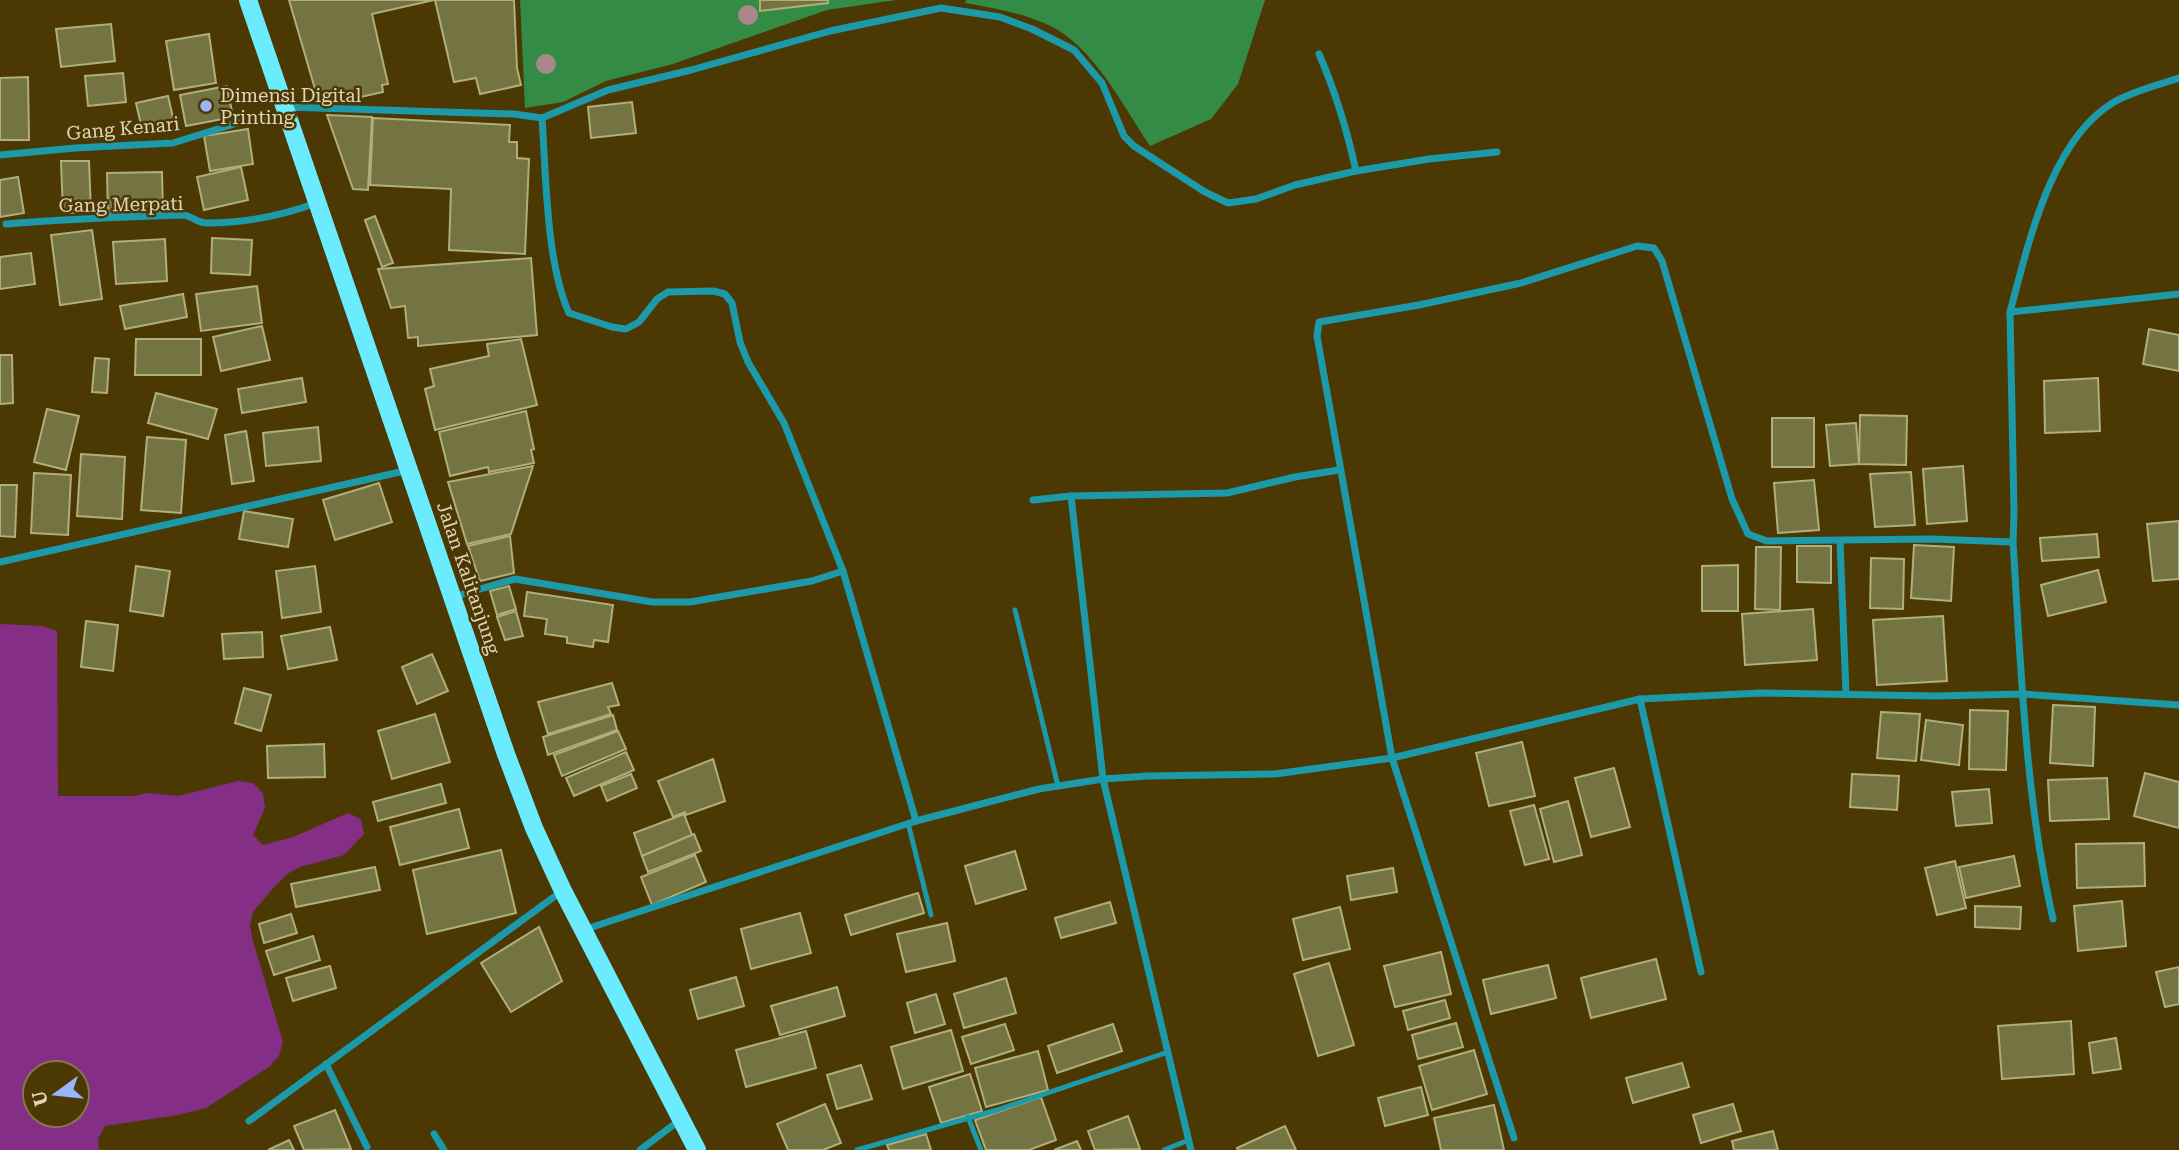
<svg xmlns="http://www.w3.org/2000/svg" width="2179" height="1150" viewBox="0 0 2179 1150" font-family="'Roboto Serif',serif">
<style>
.green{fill:#852e85;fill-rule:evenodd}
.water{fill:#338b45}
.building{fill:#747342;stroke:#afaf7b;stroke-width:2}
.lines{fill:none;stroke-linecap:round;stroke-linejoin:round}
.lane{stroke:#1d9aa9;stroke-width:5}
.street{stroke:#1d9aa9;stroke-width:7}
.primary{stroke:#6becfe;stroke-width:18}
.tree{fill:#aa8788}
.poi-dot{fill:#99b5fd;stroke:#4b3803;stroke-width:2.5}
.labels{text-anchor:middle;stroke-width:5;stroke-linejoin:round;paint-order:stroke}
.poi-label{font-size:19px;fill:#e0d6bd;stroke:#4b3803;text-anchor:start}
.street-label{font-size:19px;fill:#e0d6bd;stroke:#4b3803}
</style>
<rect width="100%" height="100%" fill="#4b3803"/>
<!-- green -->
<path class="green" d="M0,624L42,626L57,631L58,796H134L148,793L178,796L238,781L253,783L263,793L265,808L253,835L263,845L293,837L348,813L361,819L364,834L344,855L300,867L287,874L276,885L253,912L250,926L253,941L283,1042L279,1056L269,1067L206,1108L178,1115L105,1126L98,1139L99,1150H0ZM35,1073H77V1115H35Z"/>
<!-- water -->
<g class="water">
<polygon points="520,0 896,0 827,10 673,64 606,81 563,102 525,108"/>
<path d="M966,0H1265L1238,84L1211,119L1150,146C1125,109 1103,65 1068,37C1041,16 998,9 965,3Z"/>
</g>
<!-- building -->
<g class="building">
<polygon points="289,0 434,0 372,14 388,84 382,85 383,92 320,106"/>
<polygon points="435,0 514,0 517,68 521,85 480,94 476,78 454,82"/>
<polygon points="760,0 828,0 828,3 760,11"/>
<polygon points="111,24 115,61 61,67 56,29"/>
<polygon points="209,34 216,83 174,90 166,41"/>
<polygon points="123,73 126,102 88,106 85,76"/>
<polygon points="28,77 29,140 0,140 0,78"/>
<polygon points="227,86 233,117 186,126 180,95"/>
<polygon points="168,96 174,122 142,129 136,103"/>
<polygon points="632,102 636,133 591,138 588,107"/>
<polygon points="327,115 372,117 368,190 353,189"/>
<polygon points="373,118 510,125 509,142 517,142 517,158 529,159 525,254 449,250 451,189 370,185"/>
<polygon points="248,129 253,164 210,171 204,136"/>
<polygon points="61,161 89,161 91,212 63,213"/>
<polygon points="241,167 248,200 204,210 197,177"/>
<polygon points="162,172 163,214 108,215 107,173"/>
<polygon points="18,177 24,213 0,217 0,180"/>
<polygon points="375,216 393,263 382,267 365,220"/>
<polygon points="92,230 102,299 60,305 51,235"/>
<polygon points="212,238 252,240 250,275 211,273"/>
<polygon points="165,239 167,281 116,284 113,242"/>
<polygon points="31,253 35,284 0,289 0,257"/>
<polygon points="531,258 537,335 418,346 418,337 408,338 405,306 391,308 378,269"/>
<polygon points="257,286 262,323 201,331 196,294"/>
<polygon points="183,294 187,317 125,329 120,306"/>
<polygon points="262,326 270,360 221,371 213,337"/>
<polygon points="2149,329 2179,335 2179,371 2143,364"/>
<polygon points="136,339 201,339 201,375 135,375"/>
<polygon points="521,339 537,405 435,430 425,389 434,386 430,369 489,356 487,344"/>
<polygon points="0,355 12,355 13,403 0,404"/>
<polygon points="95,358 109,359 107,393 92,392"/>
<polygon points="302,378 306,402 242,413 238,389"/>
<polygon points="2098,378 2100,431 2045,433 2044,381"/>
<polygon points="156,393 217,409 208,439 148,423"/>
<polygon points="47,409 79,416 66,470 34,462"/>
<polygon points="526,411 534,449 531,450 534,463 489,472 488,467 450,476 439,432"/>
<polygon points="1860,415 1907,416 1906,465 1859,464"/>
<rect x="1772" y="418" width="42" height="49"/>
<polygon points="1856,423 1859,464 1830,466 1826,425"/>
<polygon points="318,427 321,461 266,466 263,433"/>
<polygon points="246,431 254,481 232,484 225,435"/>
<polygon points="147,437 186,440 181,513 141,510"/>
<polygon points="81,454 125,457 122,519 77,516"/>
<polygon points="533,466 511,534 467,544 448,482"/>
<polygon points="1963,466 1967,521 1927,524 1923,469"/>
<polygon points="1911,472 1915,525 1875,527 1870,474"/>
<polygon points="34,473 71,475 68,535 31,533"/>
<polygon points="1814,480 1819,530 1778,533 1774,483"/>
<polygon points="379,483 392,522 335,540 323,500"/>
<polygon points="0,485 17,485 15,537 0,536"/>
<polygon points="244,511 293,519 288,547 239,539"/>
<polygon points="2179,521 2179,579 2153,581 2147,524"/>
<polygon points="2097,534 2099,557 2042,561 2040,538"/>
<polygon points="510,536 514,573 480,581 468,546"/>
<polygon points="1914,545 1954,547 1951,601 1911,598"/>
<polygon points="1797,546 1831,546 1831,583 1797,582"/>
<polygon points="1756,547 1781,547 1780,610 1755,609"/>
<polygon points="1871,558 1904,559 1903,609 1870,608"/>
<polygon points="1738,565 1738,611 1702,611 1702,566"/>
<polygon points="136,566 170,571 163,616 130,611"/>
<polygon points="315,566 321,612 282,618 276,571"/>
<polygon points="2098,570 2106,602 2048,616 2041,585"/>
<polygon points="509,586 516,609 497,615 490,591"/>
<polygon points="527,592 613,605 608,642 594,640 593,647 567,643 567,637 545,634 547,619 524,616"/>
<polygon points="1813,609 1817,660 1745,665 1742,614"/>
<polygon points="516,611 523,636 505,640 497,617"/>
<polygon points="1943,616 1947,681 1877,685 1873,620"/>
<polygon points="86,621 118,625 113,671 81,667"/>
<polygon points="330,627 337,660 288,669 281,636"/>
<polygon points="262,632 263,657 224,659 222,634"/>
<polygon points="432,654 448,691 417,704 402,667"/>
<polygon points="612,683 619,705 608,707 611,714 548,734 538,702"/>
<polygon points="244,688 271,695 261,731 235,723"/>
<polygon points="2053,705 2095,707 2093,766 2050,763"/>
<polygon points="1970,710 2008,711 2006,770 1969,769"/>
<polygon points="1881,712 1920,714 1916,761 1877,758"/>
<polygon points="435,714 450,762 392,779 378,731"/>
<polygon points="613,715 617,730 548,755 543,737"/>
<polygon points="1926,720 1963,725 1959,765 1921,760"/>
<polygon points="618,731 626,749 562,776 554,755"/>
<polygon points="1522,742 1535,796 1489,806 1476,753"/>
<polygon points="324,744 325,777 268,778 267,746"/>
<polygon points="626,752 634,770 574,796 566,778"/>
<polygon points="713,759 725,801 686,815 685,812 673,817 658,781"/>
<polygon points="1614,768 1630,827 1591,837 1575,778"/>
<polygon points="2145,773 2179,782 2179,828 2134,816"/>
<polygon points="631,774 637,788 607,801 601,786"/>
<polygon points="1852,774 1899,776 1897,810 1850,807"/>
<polygon points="2107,778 2109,819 2050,821 2048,780"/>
<polygon points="441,784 446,803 378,821 373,802"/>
<polygon points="1989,789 1992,823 1956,826 1952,792"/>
<polygon points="1568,801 1582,855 1554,862 1540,809"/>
<polygon points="1534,805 1549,859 1525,865 1510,811"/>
<polygon points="459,809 469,848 400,865 390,827"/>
<polygon points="684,814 692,835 642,856 634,833"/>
<polygon points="694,834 701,851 648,872 642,856"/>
<polygon points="2144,843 2145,886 2077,888 2076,844"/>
<polygon points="501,850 516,913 427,934 413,870"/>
<polygon points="1015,851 1026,889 976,904 965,866"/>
<polygon points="695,855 706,882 652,905 641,877"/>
<polygon points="2014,856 2020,886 1966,898 1959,867"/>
<polygon points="1955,861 1966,908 1937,915 1925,868"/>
<polygon points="375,867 380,890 296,907 291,884"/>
<polygon points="1393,868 1397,892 1351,900 1347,876"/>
<polygon points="918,893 924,913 851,935 845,915"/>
<polygon points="2122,901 2126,946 2078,951 2074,906"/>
<polygon points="1110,902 1116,923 1061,938 1055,918"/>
<polygon points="1975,906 2021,907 2020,929 1975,927"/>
<polygon points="1340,907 1350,949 1303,960 1293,919"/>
<polygon points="800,913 811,953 751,969 741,929"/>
<polygon points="291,914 297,933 264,943 259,924"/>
<polygon points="947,923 955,961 906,972 897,934"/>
<polygon points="539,927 562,981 511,1012 481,963"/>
<polygon points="313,936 320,960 274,975 266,951"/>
<polygon points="1441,952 1451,994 1395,1007 1384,966"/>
<polygon points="1656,959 1666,999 1591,1018 1581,978"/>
<polygon points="1329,963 1354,1045 1318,1056 1294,974"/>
<polygon points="1548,965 1556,998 1491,1014 1483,980"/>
<polygon points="330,966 336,988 293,1001 286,978"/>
<polygon points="2179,967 2179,1004 2165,1007 2156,972"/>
<polygon points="736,977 744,1006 698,1019 690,990"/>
<polygon points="1006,978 1016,1013 964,1028 954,994"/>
<polygon points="837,987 845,1016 780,1035 771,1006"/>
<polygon points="936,994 945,1024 915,1033 907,1003"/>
<polygon points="1445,1000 1450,1018 1408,1030 1403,1011"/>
<polygon points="2071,1021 2074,1074 2002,1079 1998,1026"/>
<polygon points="1456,1023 1463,1047 1418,1059 1412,1035"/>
<polygon points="1005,1024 1014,1050 971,1064 962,1037"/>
<polygon points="1113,1024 1122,1051 1057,1073 1048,1046"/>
<polygon points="951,1030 963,1071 903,1089 891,1047"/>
<polygon points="806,1031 816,1068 746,1087 736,1050"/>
<polygon points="2116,1038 2121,1069 2093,1073 2089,1043"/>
<polygon points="1474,1050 1487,1094 1432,1110 1419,1066"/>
<polygon points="1038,1051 1048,1090 986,1107 975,1068"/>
<polygon points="1682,1063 1689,1087 1633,1103 1626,1078"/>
<polygon points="861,1065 872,1099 837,1109 827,1075"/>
<polygon points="970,1074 982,1111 941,1123 929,1087"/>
<polygon points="1421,1087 1428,1115 1385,1126 1378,1098"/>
<polygon points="1041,1097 1056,1140 1029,1150 986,1150 975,1120"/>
<polygon points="825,1104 841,1143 823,1150 788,1150 777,1124"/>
<polygon points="1733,1104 1741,1131 1701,1143 1693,1115"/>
<polygon points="1494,1105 1504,1150 1441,1150 1434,1118"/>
<polygon points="335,1110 351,1149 304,1150 294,1126"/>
<polygon points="1128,1116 1140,1149 1095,1150 1088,1131"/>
<polygon points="1285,1126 1296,1150 1238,1150 1237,1148"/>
<polygon points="1773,1131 1778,1150 1734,1150 1732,1141"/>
<polygon points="926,1134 931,1150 889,1150 887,1145"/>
<polygon points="289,1140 294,1150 268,1150"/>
<polygon points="1077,1141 1081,1150 1054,1150"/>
</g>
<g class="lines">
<!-- lane -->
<g class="lane">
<polyline points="1015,610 1058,786"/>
<polyline points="908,823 931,915"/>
<polyline points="968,1117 981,1150"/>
<polyline points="857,1150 997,1110 1168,1052"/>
<polyline points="1164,1150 1189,1140"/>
</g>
<!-- street -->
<g class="street">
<path d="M1319,54C1336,93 1347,130 1356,171"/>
<path d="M285,107L514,114L542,118C546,174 546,262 569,313L612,327L626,329L639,322L657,299L668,292L713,291L725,294L732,303L740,342L748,362L784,423L843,571L916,821"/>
<polyline points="542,118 608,90 691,70 830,31 941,8 1000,17 1032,29 1074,50 1102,83 1124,136 1134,146 1157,161 1205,192 1228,203 1256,199 1295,185 1356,171 1429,159 1497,152"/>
<polyline points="0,155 75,148 173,143 237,123 286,117"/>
<path d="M6,224C65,219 123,217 182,215C191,215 197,223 207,223C245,223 281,216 316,203"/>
<path d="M2010,312C2028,246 2050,140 2114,102C2133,91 2158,85 2179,78"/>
<polyline points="1071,496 1103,779 1191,1150"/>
<polyline points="1033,500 1071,496 1227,493 1295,477 1339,470"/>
<polyline points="1840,541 1846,694"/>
<path d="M2013,542C2021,668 2025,796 2053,919"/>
<polyline points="0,562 409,470"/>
<polyline points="453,597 515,579 652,602 690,602 812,581 843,571"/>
<polyline points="1640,699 1701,972"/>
<polyline points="583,930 916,821 1039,789 1103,779 1148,776 1275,774 1392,758 1640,699 1761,693 1935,696 2023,694 2179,705"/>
<polyline points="326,1064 367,1147"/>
<polyline points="249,1121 562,891"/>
<polyline points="434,1134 444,1150"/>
<polyline points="1514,1138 1392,758 1317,336 1319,322 1419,305 1521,283 1637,246 1654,248 1662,261 1732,499 1748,534 1767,541 1931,539 2013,542 2014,512 2010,312 2179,294"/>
<polyline points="640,1150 680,1120"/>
</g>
<!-- primary -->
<polyline class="primary" points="248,0 506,754 534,828 563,891 697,1150"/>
</g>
<!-- trees -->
<g class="tree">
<circle cx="748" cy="15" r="10"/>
<circle cx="546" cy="64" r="10"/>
</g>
<!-- markers -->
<circle class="poi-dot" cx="206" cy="106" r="7"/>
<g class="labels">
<!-- poi labels -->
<g class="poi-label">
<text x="220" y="102">Dimensi Digital<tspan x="220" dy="22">Printing</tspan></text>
</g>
<!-- street labels -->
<g class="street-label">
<text transform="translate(123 128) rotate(-5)" y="7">Gang Kenari</text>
<text transform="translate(121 204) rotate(-1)" y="7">Gang Merpati</text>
<text transform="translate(469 578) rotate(71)" y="7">Jalan Kalitanjung</text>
</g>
</g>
<!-- north arrow -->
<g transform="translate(56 1094) rotate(255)"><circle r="33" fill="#4b3803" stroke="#87774d" stroke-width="2"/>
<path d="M0-5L12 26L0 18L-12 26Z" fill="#99b5fd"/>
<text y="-10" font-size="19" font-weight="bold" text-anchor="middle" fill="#e0d6bd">U</text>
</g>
</svg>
